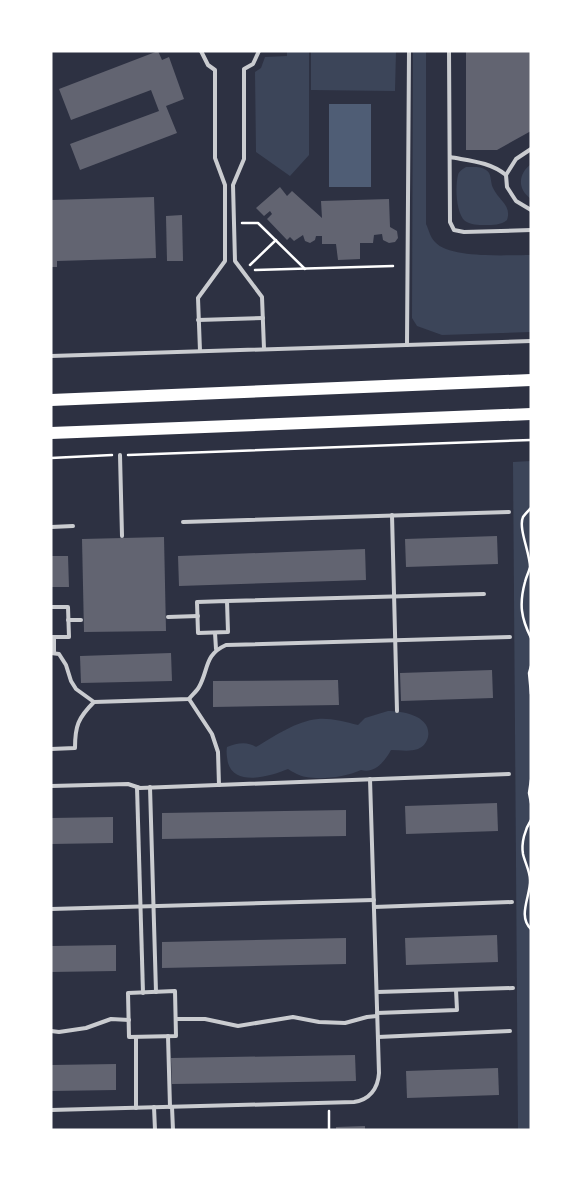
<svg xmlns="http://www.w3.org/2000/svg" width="582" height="1181" viewBox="0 0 582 1181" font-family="Mulish,sans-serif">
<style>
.green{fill:#3c4559}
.water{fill:#4f5d75}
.building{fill:#626471}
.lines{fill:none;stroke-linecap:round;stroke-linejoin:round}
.path{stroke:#fff;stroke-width:2.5}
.service{stroke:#caccd0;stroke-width:4}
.primary{stroke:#fff;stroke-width:12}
</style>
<rect width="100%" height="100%" fill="#2d3142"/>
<!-- green -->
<g class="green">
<polygon points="287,51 309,51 309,155 290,176 256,152 255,72 261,68 265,57 287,56"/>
<polygon points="311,51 396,51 395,91 311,90"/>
<path d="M413,51H426V224C429,230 430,237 435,242C450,259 508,255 531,255V332L442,335L417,326L412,318Z"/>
<path d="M531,164V199C517,189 518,174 531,164Z"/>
<path d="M466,167C473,167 481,166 486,170C492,173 490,182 493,188C499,201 512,205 507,220C501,225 493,225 485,225C478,225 471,225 465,221C456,213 455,187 458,175C459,171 463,169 466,167Z"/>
<polygon points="531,461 531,1130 518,1130 513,462"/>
<path d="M388,711C403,711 432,716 428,737C427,742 423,747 418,749C409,752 400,750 391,750C385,761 375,774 361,770C346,777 322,780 306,777C299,776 293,772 288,769C271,776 235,787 228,763C227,758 226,752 227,747C237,743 247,741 256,747C275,736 296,721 318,719C331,718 345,722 358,725L365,718Z"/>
</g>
<!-- water -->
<rect class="water" x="329" y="104" width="42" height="83"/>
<!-- building -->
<g class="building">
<polygon points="158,51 162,60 169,57 184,99 166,106 177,133 80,170 70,144 159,111 151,90 71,120 59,89"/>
<polygon points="466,51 531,51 531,131 497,150 466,150"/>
<polygon points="280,187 287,196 292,191 322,218 321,201 389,199 390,227 397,231 398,238 395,242 389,243 383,240 382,234 374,235 373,243 360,243 360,259 338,260 336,244 322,244 322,236 316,236 315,240 310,243 305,241 303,235 294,241 290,237 287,240 267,219 272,214 270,211 264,216 256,208"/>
<polygon points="154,197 156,258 57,261 57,267 51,267 51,200"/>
<polygon points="182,215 183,261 167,261 166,216"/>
<polygon points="497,536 498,564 406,567 405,539"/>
<polygon points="164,537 166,631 84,632 82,539"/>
<polygon points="365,549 366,580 179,586 178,556"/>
<polygon points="51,556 68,556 69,587 51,587"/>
<polygon points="171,653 172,681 81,683 80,656"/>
<polygon points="492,670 493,698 401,701 400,673"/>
<polygon points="338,680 339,705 213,707 213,681"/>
<polygon points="497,803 498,831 406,834 405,806"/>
<polygon points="346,810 346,836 162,839 162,813"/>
<polygon points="113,817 113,843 51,844 51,818"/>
<polygon points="497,935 498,962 406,965 405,938"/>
<polygon points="346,938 346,964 162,968 162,942"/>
<polygon points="116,945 116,971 51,972 51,946"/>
<polygon points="355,1055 356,1081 172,1084 171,1058"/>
<polygon points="116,1064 116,1090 51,1091 51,1065"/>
<polygon points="498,1068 499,1095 407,1098 406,1071"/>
<polygon points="365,1126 365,1130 336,1130 336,1127"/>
</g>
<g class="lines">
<!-- path -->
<g class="path">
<polyline points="242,223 258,223 305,269"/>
<polyline points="250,265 276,240"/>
<polyline points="255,270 393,266"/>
<polyline points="128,455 531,440"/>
<polyline points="51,458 112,455"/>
<path d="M531,508C529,510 525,514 523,517C518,528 530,553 530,567C529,572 526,577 525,582C519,604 521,618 531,638"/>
<polyline points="531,666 529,673 531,694"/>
<polyline points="531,780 529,793 531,803"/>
<path d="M531,820C525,829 521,843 523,854C525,863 530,871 530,880C531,895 517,916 531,929"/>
<polyline points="329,1111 329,1130"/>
</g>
<!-- service -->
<g class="service">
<polyline points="259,51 253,64 244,69 244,159 233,185 235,261 262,297 264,349"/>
<polyline points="449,51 450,222 454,230 464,232 531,230"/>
<polyline points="531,149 516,159 506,175 507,187 516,201 531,210"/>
<path d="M450,157C471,161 490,162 506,175"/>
<polyline points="198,320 263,318"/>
<polyline points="407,345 409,51"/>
<polyline points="200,351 198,298 225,261 225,185 215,158 215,70 208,65 201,51"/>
<polyline points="51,356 531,341"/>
<polyline points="120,455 122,536"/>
<polyline points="392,515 397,711"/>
<polyline points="183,522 509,512"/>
<polyline points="51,527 73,526"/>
<polyline points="227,601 484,594"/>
<polygon points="227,601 228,632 198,633 197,602"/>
<polyline points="51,607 68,607 69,637 51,637"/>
<polyline points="168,617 198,616"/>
<polyline points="68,620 81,620"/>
<polyline points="215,633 216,649"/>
<polyline points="54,637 54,653"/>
<path d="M51,653L59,654L66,665L71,681L76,689L94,702L189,699C192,695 197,691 199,687C209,669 204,655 226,645L510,637"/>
<polyline points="189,699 212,734 218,752 219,785"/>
<path d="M51,749L75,748C75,726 78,718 94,702"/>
<polyline points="51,786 128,784 140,788 509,774"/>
<polyline points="137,787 143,993"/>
<polyline points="150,787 156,992"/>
<polyline points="374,907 512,902"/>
<polyline points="51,909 374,900"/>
<polygon points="175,991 176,1036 129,1037 128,993"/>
<polyline points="377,992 513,988"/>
<polyline points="377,1013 457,1010 456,990"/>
<polyline points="176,1019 205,1019 238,1026 293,1017 319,1022 345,1023 367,1017 377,1016"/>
<polyline points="51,1031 59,1032 86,1028 111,1019 129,1020"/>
<polyline points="168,1036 170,1107"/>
<polyline points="136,1037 136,1108"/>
<polyline points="378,1037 510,1031"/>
<polyline points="154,1107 155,1130"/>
<polyline points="172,1107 173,1130"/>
<path d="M51,1110L354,1102C369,1100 378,1089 379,1073L370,779"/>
</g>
<!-- primary -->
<g class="primary">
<polyline points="51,400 531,380"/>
<polyline points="51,433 531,414"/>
</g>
</g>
<!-- border -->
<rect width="582" height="1181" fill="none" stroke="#ffffff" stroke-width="105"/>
</svg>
